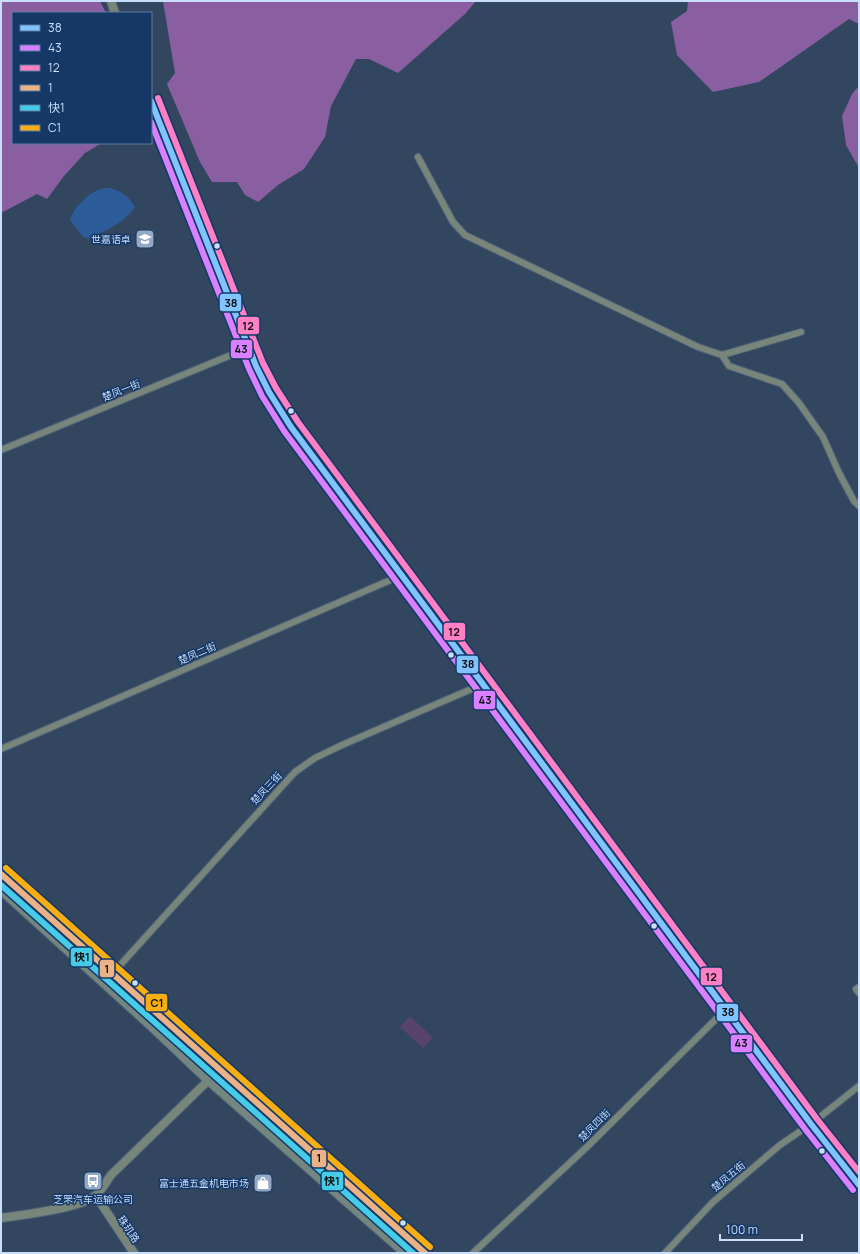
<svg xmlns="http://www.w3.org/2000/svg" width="860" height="1254" viewBox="0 0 860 1254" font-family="Manrope,'Noto Sans SC',sans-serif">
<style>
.green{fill:#5a436a}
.forest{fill:#8a5fa1}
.water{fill:#2d5c9b}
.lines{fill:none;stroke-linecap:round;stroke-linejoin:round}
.minor-casing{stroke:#506279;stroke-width:8}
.tertiary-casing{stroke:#506279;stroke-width:10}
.primary-casing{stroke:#506279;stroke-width:12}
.minor{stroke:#78857a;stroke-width:6}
.tertiary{stroke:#78857a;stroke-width:8}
.primary{stroke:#73867f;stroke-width:10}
.bus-1-casing{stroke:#153867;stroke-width:9}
.bus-2-casing{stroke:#153867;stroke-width:9}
.bus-3-casing{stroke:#153867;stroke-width:9}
.bus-4-casing{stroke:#153867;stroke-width:9}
.bus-5-casing{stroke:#153867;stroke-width:9}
.bus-6-casing{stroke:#153867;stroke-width:9}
.bus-1{stroke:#80c4ff;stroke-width:6}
.bus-2{stroke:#d880ff;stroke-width:6}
.bus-3{stroke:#ff80c5;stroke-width:6}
.bus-4{stroke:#ebb288;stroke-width:6}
.bus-5{stroke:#46cce9;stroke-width:6}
.bus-6{stroke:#f8ad13;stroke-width:6}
.bus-dot{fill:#c9defb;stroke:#153867;stroke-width:1.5}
.labels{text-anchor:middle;stroke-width:3;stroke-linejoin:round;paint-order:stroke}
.poi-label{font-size:10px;fill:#c9defb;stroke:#153867;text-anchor:end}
.street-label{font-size:10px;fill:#c9defb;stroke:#153867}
.line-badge{stroke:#153867;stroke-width:1.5}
.pale-badge-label{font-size:11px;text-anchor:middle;font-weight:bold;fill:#111}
</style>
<rect width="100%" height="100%" fill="#324660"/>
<!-- green -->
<polygon class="green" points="410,1016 433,1038 423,1048 400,1027"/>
<!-- forest -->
<g class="forest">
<polygon points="1,1 100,1 106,13 13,13 13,143 102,143 85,153 64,176 47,199 37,194 1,213"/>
<polygon points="163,1 476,1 465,14 398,73 369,59 356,59 331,106 325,137 304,169 278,185 258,202 245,195 237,182 212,182 200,162 167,84 175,73"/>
<polygon points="688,1 859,1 859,24 849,19 759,82 713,92 677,55 671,22 687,11"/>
<polygon points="859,86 859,168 846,145 842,116 852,94"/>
</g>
<!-- water -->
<path class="water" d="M110,188C122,192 129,196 135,207C124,224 105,230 88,239L86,237L84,238L70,220C73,208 89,192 101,189C103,188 107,188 110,188Z"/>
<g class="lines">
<defs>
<g id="minor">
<polyline points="418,157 453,222 465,235 698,347 722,355 801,332"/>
<polyline points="722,355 729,366 782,384 799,403 823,437 839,473 854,501 859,506"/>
<polyline points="1,450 248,348"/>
<polyline points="1,749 402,575"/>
<polyline points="113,973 295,772 315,758 342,745 483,684"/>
<polyline points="859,987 856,989 859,993"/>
<polyline points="473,1253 589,1145 726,1009"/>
<polyline points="665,1253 713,1202 780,1145 811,1124 859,1086"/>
</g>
<g id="tertiary">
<polyline points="111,1 115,13"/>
<polyline points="151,101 202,227 256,366 269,392 291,427 726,1009 811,1124 859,1185"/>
<polyline points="96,1196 134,1253"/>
<path d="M1,1218C21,1215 83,1208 96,1195C102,1190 106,1182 111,1175L219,1070"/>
</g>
<g id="primary">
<polyline points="1,874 113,973 219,1070 425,1253"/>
<polyline points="1,889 151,1025 210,1081 406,1253"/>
</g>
</defs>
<!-- minor casing -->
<use href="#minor" class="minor-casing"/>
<!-- tertiary casing -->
<use href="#tertiary" class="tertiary-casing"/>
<!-- primary casing -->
<use href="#primary" class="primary-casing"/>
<!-- minor -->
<use href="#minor" class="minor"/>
<!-- tertiary -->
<use href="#tertiary" class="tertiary"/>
<!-- primary -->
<use href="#primary" class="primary"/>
<defs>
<polyline id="bus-1" points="151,101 256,366 269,392 291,427 811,1124 859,1185"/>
<polyline id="bus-2" points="151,122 249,369 262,396 284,431 805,1129 853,1190"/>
<polyline id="bus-3" points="158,98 263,363 276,388 298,422 817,1119 859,1172"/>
<polyline id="bus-4" points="1,874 425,1253"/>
<polyline id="bus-5" points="1,885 413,1253"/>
<polyline id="bus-6" points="6,868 430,1247"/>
</defs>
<!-- bus-1 casing -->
<use href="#bus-1" class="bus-1-casing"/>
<!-- bus-2 casing -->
<use href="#bus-2" class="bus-2-casing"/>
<!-- bus-3 casing -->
<use href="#bus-3" class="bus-3-casing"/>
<!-- bus-4 casing -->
<use href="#bus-4" class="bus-4-casing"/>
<!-- bus-5 casing -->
<use href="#bus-5" class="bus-5-casing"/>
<!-- bus-6 casing -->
<use href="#bus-6" class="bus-6-casing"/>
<!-- bus-1 -->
<use href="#bus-1" class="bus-1"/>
<!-- bus-2 -->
<use href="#bus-2" class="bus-2"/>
<!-- bus-3 -->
<use href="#bus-3" class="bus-3"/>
<!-- bus-4 -->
<use href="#bus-4" class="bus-4"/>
<!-- bus-5 -->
<use href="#bus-5" class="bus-5"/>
<!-- bus-6 -->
<use href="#bus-6" class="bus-6"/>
</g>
<!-- icons -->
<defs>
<symbol id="school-square" viewBox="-11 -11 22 22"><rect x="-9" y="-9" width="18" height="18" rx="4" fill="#94a9c5" stroke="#153867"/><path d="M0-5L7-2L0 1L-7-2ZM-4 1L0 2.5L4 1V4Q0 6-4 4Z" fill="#fff"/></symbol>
<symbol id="bus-square" viewBox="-11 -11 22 22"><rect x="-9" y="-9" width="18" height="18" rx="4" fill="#94a9c5" stroke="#153867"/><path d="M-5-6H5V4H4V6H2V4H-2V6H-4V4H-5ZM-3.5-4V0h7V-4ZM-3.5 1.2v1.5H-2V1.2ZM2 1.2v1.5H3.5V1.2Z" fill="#fff"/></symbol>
<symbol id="shop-square" viewBox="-11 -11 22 22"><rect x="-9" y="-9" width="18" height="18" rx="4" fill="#94a9c5" stroke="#153867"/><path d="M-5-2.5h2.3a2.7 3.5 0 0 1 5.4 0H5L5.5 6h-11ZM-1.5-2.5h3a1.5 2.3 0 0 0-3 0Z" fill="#fff"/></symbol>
</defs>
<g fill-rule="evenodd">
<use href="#school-square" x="134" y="228" width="22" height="22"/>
<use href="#bus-square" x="82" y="1170" width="22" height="22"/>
<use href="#shop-square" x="252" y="1172" width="22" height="22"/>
</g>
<!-- markers -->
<g class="bus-dot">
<circle cx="217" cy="246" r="3.5"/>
<circle cx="291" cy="411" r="3.5"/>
<circle cx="451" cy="655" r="3.5"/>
<circle cx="654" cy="926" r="3.5"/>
<circle cx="135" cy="983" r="3.5"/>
<circle cx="822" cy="1151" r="3.5"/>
<circle cx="403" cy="1223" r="3.5"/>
</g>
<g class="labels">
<!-- poi labels -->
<g class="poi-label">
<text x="131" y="243">世嘉语卓</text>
<text x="249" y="1187">富士通五金机电市场</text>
<text x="93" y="1203" text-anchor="middle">芝罘汽车运输公司</text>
</g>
<!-- street labels -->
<g class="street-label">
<text transform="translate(121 390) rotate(-22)" y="4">楚凤一街</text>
<text transform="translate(197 653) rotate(-23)" y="4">楚凤二街</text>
<text transform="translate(266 788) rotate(-47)" y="4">楚凤三街</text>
<text transform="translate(594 1125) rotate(-45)" y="4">楚凤四街</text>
<text transform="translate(728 1176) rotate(-40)" y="4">楚凤五街</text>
<text transform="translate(129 1229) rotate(56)" y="4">珠玑路</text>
</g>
</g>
<g class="line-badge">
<rect x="219" y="293" width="23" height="19" rx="4" fill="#80c4ff"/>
<rect x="237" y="316" width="23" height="19" rx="4" fill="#ff80c5"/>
<rect x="230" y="339" width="23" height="20" rx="4" fill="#d880ff"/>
<rect x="443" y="622" width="23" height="19" rx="4" fill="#ff80c5"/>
<rect x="456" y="655" width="23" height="19" rx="4" fill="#80c4ff"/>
<rect x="473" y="690" width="23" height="20" rx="4" fill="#d880ff"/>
<rect x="70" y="947" width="23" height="20" rx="4" fill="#46cce9"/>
<rect x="99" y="959" width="16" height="19" rx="4" fill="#ebb288"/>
<rect x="700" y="967" width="23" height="19" rx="4" fill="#ff80c5"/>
<rect x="145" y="993" width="23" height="19" rx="4" fill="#f8ad13"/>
<rect x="716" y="1003" width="23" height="19" rx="4" fill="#80c4ff"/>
<rect x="730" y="1034" width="23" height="19" rx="4" fill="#d880ff"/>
<rect x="311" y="1149" width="16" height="19" rx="4" fill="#ebb288"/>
<rect x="321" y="1171" width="23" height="20" rx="4" fill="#46cce9"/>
</g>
<g class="pale-badge-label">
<text x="231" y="307">38</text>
<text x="248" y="330">12</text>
<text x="241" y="353">43</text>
<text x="454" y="636">12</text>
<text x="468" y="668">38</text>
<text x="485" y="704">43</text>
<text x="82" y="961">快1</text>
<text x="107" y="973">1</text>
<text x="711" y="981">12</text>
<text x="157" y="1007">C1</text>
<text x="728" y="1016">38</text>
<text x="741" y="1047">43</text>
<text x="319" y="1162">1</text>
<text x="332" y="1185">快1</text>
</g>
<!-- border -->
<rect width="860" height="1254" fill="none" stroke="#c9defb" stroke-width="4"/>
<!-- legend -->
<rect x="12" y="12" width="140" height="132" fill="#153867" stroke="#5d7aa2"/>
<rect x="20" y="25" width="20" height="6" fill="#80c4ff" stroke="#5d7aa2"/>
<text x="48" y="32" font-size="12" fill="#c9defb">38</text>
<rect x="20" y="45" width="20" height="6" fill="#d880ff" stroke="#5d7aa2"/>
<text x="48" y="52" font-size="12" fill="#c9defb">43</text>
<rect x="20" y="65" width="20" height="6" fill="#ff80c5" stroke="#5d7aa2"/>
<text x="48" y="72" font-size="12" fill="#c9defb">12</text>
<rect x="20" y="85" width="20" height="6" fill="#ebb288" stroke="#5d7aa2"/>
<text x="48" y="92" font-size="12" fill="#c9defb">1</text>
<rect x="20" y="105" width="20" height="6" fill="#46cce9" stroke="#5d7aa2"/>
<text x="48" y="112" font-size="12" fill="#c9defb">快1</text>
<rect x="20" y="125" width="20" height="6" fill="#f8ad13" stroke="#5d7aa2"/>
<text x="48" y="132" font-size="12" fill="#c9defb">C1</text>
<!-- scale -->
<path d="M720 1234v6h82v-6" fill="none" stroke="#c9defb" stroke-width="2"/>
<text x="726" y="1234" font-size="12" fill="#c9defb" stroke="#153867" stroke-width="3" paint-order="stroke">100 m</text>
</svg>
